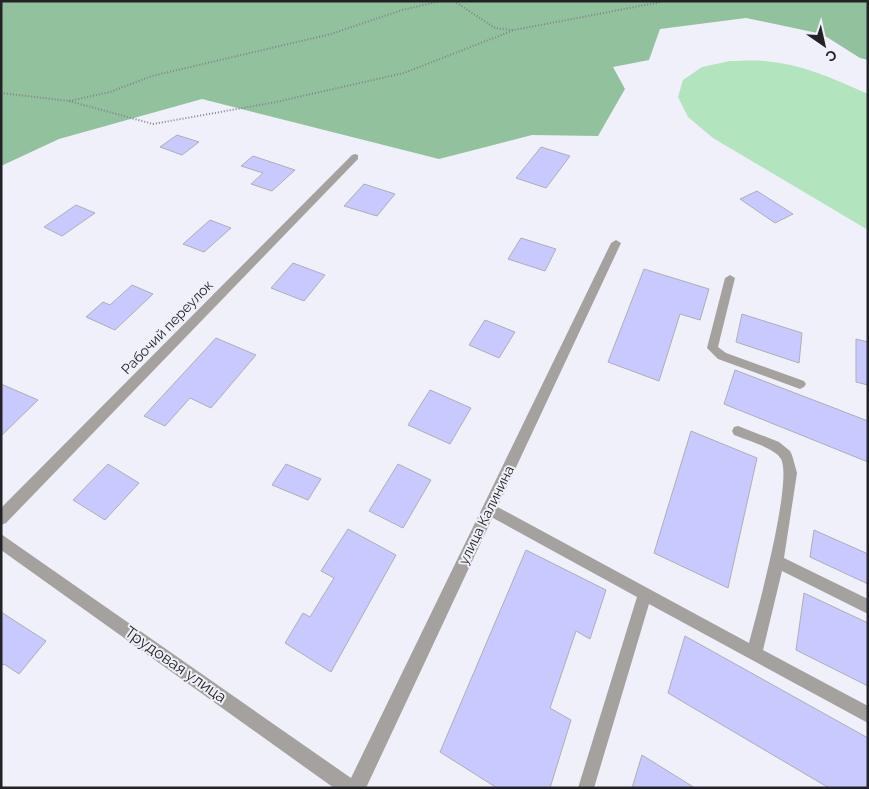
<svg xmlns="http://www.w3.org/2000/svg" width="869" height="789" viewBox="0 0 869 789" font-family="Raleway,sans-serif">
<style>
.green{fill:#b2e4bd}
.forest{fill:#91c29d}
.building{fill:#c8c9ff;stroke:#aeaeb7}
.lines{fill:none;stroke-linecap:round;stroke-linejoin:round}
.path{stroke:#83838a;stroke-width:2;stroke-dasharray:1 2;stroke-linecap:butt}
.lane{fill:#a5a19e;fill-rule:evenodd}
.street{fill:#a5a19e;fill-rule:evenodd}
.labels{text-anchor:middle;stroke-width:4;stroke-linejoin:round;paint-order:stroke}
.street-label{font-size:14px;fill:#232327;stroke:#f0f0fa}
.near-street-label{font-size:16px;fill:#232327;stroke:#f0f0fa}
</style>
<rect width="100%" height="100%" fill="#f0f0fa"/>
<!-- green -->
<path class="green" d="M730,61C741,61 753,60 765,61C801,64 835,79 868,94V230L713,138L688,117L678,97L683,80L702,67Z"/>
<!-- forest -->
<polygon class="forest" points="1,1 868,1 868,60 860,58 822,34 746,18 660,29 649,60 613,67 625,89 598,136 532,135 439,159 202,99 59,139 1,166"/>
<!-- building -->
<g class="building">
<polygon points="177,135 199,142 182,155 160,147"/>
<polygon points="541,147 570,156 546,188 516,178"/>
<polygon points="253,156 295,170 272,191 251,184 263,173 241,166"/>
<polygon points="364,184 395,194 377,216 344,206"/>
<polygon points="757,191 793,214 775,223 740,199"/>
<polygon points="76,205 95,213 62,236 44,227"/>
<polygon points="210,220 231,228 204,252 183,244"/>
<polygon points="521,238 556,249 545,271 508,259"/>
<polygon points="293,263 325,275 304,301 271,288"/>
<polygon points="644,269 709,289 700,320 680,314 659,381 608,362"/>
<polygon points="132,285 153,294 115,330 86,317 103,302 110,305"/>
<polygon points="742,314 802,333 799,363 736,342"/>
<polygon points="485,320 515,332 499,358 469,345"/>
<polygon points="216,338 256,355 211,408 190,398 165,426 144,416"/>
<polygon points="856,339 868,342 868,385 856,382"/>
<polygon points="735,370 868,421 868,462 724,404"/>
<polygon points="1,384 38,400 1,436"/>
<polygon points="430,390 471,408 450,444 408,425"/>
<polygon points="691,431 757,458 728,588 654,553"/>
<polygon points="108,464 139,483 105,520 73,500"/>
<polygon points="286,464 321,479 308,500 272,485"/>
<polygon points="398,464 431,480 403,528 369,511"/>
<polygon points="348,529 396,555 331,672 285,643 303,613 310,617 334,578 321,571"/>
<polygon points="814,530 868,554 868,584 810,557"/>
<polygon points="526,550 606,590 590,639 576,631 550,708 571,720 550,788 497,788 440,752"/>
<polygon points="804,593 868,623 868,686 796,650"/>
<polygon points="1,612 46,641 19,674 4,664 1,666"/>
<polygon points="685,636 868,738 868,788 829,788 668,693"/>
<polygon points="642,755 695,788 632,788"/>
</g>
<g class="lines">
<!-- path -->
<g class="path">
<polyline points="454,1 495,28 513,30"/>
<polyline points="1,93 69,101 110,92 152,76 331,34 402,10 441,1"/>
<polyline points="69,101 153,124 276,102 404,73 514,30 666,1"/>
</g>
<!-- lane -->
<g class="lane">
<polygon points="730,275 735,278 718,347 726,353 804,381 806,384 804,387 800,389 718,359 707,348 725,278"/>
<path d="M738,426L779,442L790,451L792,455L797,473L784,558L868,599V614L782,571L763,650L868,706V723L649,604L594,788H578L637,597L484,513L483,509L484,505L489,503L494,505L749,643C757,613 793,481 781,459C775,448 746,440 734,435L732,431L734,427Z"/>
</g>
<!-- street -->
<g class="street">
<polygon points="355,154 358,155 358,159 6,523 1,525 1,508 352,155"/>
<polygon points="616,240 621,243 366,788 334,788 1,550 1,534 351,778 611,243"/>
</g>
</g>
<g class="labels">
<!-- street labels -->
<g class="street-label">
<text transform="translate(167 327) rotate(-46)" y="5">Рабочий переулок</text>
<text transform="translate(486 515) rotate(-64)" y="5">улица Калинина</text>
</g>
<!-- near-street labels -->
<g class="near-street-label">
<text transform="translate(176 664) rotate(35)" y="6">Трудовая улица</text>
</g>
</g>
<!-- border -->
<rect width="869" height="789" fill="none" stroke="#232327" stroke-width="5"/>
<!-- north arrow -->
<g transform="translate(824 45) rotate(146)" stroke="#f0f0fa" stroke-width="4" paint-order="stroke">
<path d="M0-4L9 19L0 12L-9 19Z" fill="#232327"/>
<text y="-8" font-size="14" font-weight="bold" text-anchor="middle" fill="#232327">С</text>
</g>
</svg>
